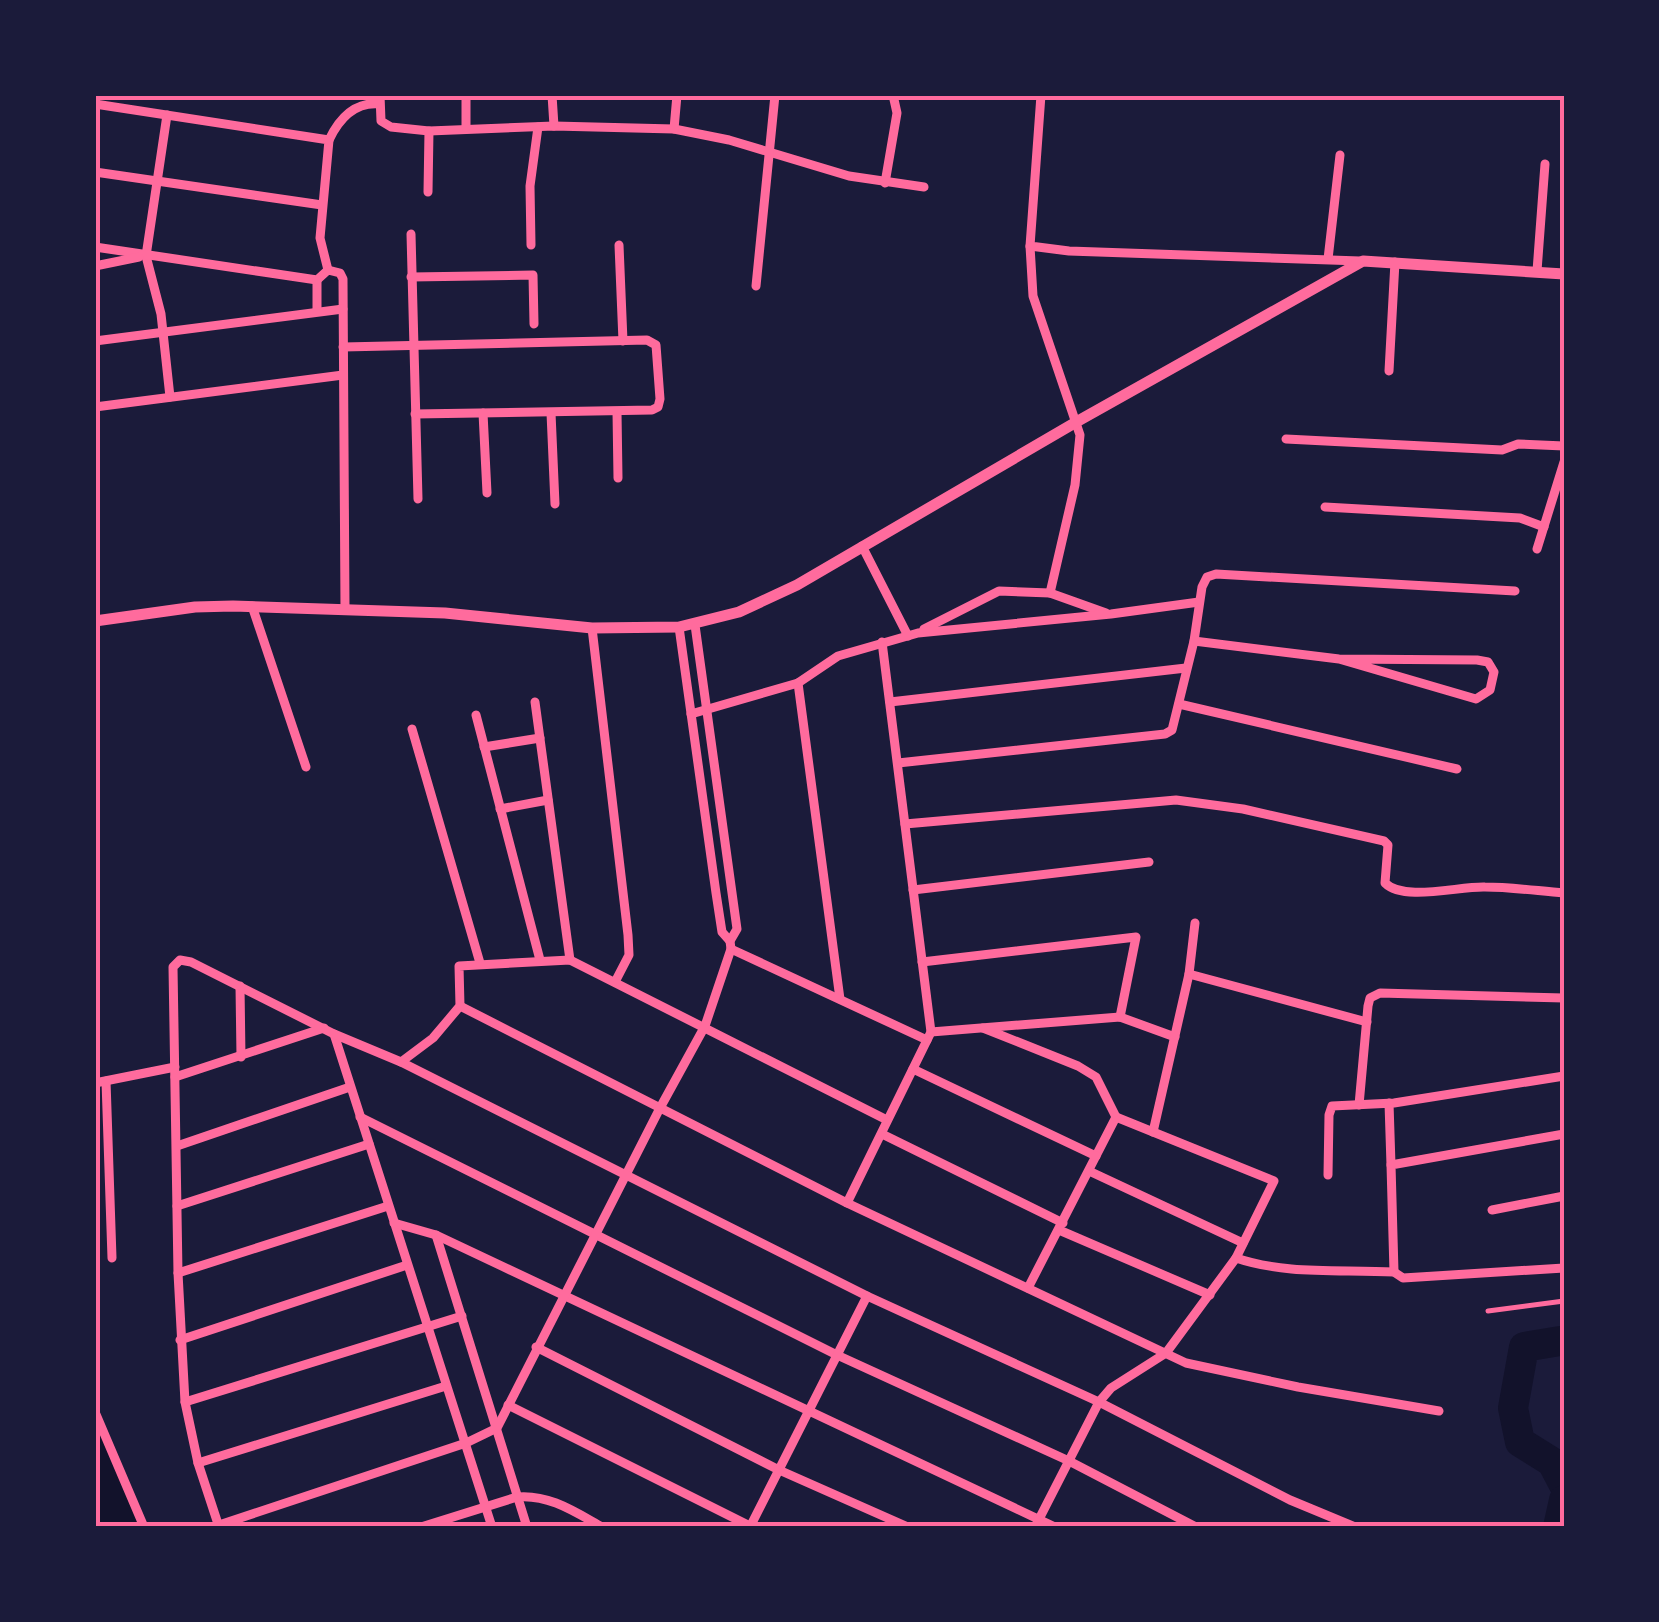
<svg xmlns="http://www.w3.org/2000/svg" width="1659" height="1622" viewBox="0 0 1659 1622" font-family="'IBM Plex Serif',serif">
<style>
.water{fill:#12122b}
.lines{fill:none;stroke-linecap:round;stroke-linejoin:round}
.river{stroke:#12122b;stroke-width:30}
.service{stroke:#ff6b9d;stroke-width:5}
.minor{stroke:#ff6b9d;stroke-width:9}
.tertiary{stroke:#ff6b9d;stroke-width:11}
.neatline{fill:none;stroke:#ff6b9d;stroke-width:4}
</style>
<rect width="100%" height="100%" fill="#1b1b3a"/>
<!-- water -->
<polygon class="water" points="95,1412 145,1527 95,1527"/>
<g class="lines">
<!-- river -->
<g class="river">
<polyline points="1560,1341 1524,1347 1513,1408 1520,1442 1552,1462 1564,1485"/>
<polyline points="1558,1527 1564,1500"/>
</g>
<!-- service -->
<polyline class="service" points="1488,1311 1564,1301"/>
<!-- minor -->
<g class="minor">
<polyline points="380,95 381,121 391,127 429,131 554,126 674,129 729,140 849,176 924,187"/>
<polyline points="466,95 466,127"/>
<polyline points="552,95 554,126"/>
<polyline points="1041,95 1030,246 1069,251 1360,261"/>
<polyline points="95,104 329,140 320,238 328,270"/>
<polyline points="167,115 146,256 161,314 170,397"/>
<polyline points="674,129 677,95"/>
<path d="M329,140C339,119 355,102 379,104"/>
<polyline points="95,172 322,205"/>
<polyline points="885,183 897,113 893,95"/>
<polyline points="428,192 429,131"/>
<polyline points="411,234 418,499"/>
<polyline points="531,245 530,186 538,127"/>
<polyline points="619,245 623,341"/>
<polyline points="1030,246 1033,296 1080,435 1075,485 1050,593"/>
<polyline points="95,247 317,280 328,270 340,273 343,279 345,609"/>
<polyline points="1328,259 1340,155"/>
<polyline points="95,266 139,257"/>
<polyline points="1537,271 1545,164"/>
<polyline points="411,277 533,275 534,324"/>
<polyline points="756,286 775,95"/>
<polyline points="317,310 317,280"/>
<polyline points="95,341 343,309"/>
<polyline points="343,347 647,340 656,345 660,399 658,407 652,410 415,414"/>
<polyline points="1389,371 1395,262"/>
<polyline points="95,407 343,375"/>
<polyline points="617,412 618,478"/>
<polyline points="483,413 487,493"/>
<polyline points="551,413 555,504"/>
<polyline points="1286,439 1502,450 1518,444 1564,446"/>
<polyline points="1325,507 1520,518 1544,527"/>
<polyline points="862,546 908,636"/>
<polyline points="1537,549 1564,462"/>
<polyline points="252,606 306,767"/>
<polyline points="679,627 716,893 722,932 730,941"/>
<polyline points="592,628 628,935 629,955 615,982"/>
<polyline points="924,629 999,591 1050,593 1106,613"/>
<polyline points="1194,641 1339,659 1477,660 1488,662 1494,672 1490,690 1476,699 1339,659"/>
<polyline points="798,683 840,999"/>
<polyline points="535,702 570,960"/>
<polyline points="890,702 1186,668"/>
<polyline points="1179,704 1457,769"/>
<polyline points="691,714 798,683 838,656 918,633 1111,614 1199,602"/>
<polyline points="476,715 540,960"/>
<polyline points="412,729 480,963"/>
<polyline points="484,747 540,738"/>
<polyline points="898,763 1165,734 1172,730 1194,641 1202,587 1207,577 1216,574 1515,591"/>
<polyline points="500,809 548,800"/>
<path d="M905,824L1176,800L1243,809L1384,841L1388,845L1385,883C1404,902 1459,886 1485,887C1511,887 1538,891 1564,893"/>
<polyline points="913,890 1149,862"/>
<polyline points="731,949 927,1040"/>
<polyline points="922,962 1136,937 1120,1017"/>
<polyline points="1189,974 1367,1022"/>
<polyline points="240,986 241,1057"/>
<polyline points="460,1006 847,1203 1186,1363 1298,1387 1439,1411"/>
<polyline points="983,1028 1078,1066 1096,1077 1116,1117 1028,1288"/>
<polyline points="931,1032 1120,1017 1175,1037"/>
<polyline points="334,1034 492,1527"/>
<polyline points="401,1062 433,1038 460,1006 459,966 570,960 887,1120"/>
<polyline points="913,1069 1096,1156"/>
<polyline points="175,1077 324,1028"/>
<polyline points="106,1081 112,1258"/>
<polyline points="95,1083 175,1067"/>
<polyline points="1389,1103 1391,1165"/>
<polyline points="1359,1105 1368,1006 1370,998 1380,993 1564,998"/>
<polyline points="360,1117 837,1355 1069,1461 1196,1527"/>
<polyline points="1153,1132 1189,974 1195,923"/>
<polyline points="882,1134 1063,1223"/>
<polyline points="177,1146 350,1087"/>
<polyline points="1089,1171 1243,1243"/>
<polyline points="1328,1175 1329,1115 1332,1106 1394,1103 1564,1076"/>
<polyline points="847,1203 931,1032 882,642"/>
<polyline points="177,1206 369,1144"/>
<polyline points="1492,1210 1564,1196"/>
<polyline points="394,1223 436,1235 1055,1527"/>
<polyline points="1059,1230 1210,1295"/>
<polyline points="436,1235 527,1527"/>
<path d="M1236,1258C1286,1275 1341,1269 1394,1272L1403,1278L1564,1268"/>
<polyline points="1394,1272 1391,1165 1564,1134"/>
<polyline points="178,1273 388,1206"/>
<polyline points="180,1340 407,1265"/>
<polyline points="536,1347 779,1470 908,1527"/>
<polyline points="185,1402 462,1316"/>
<polyline points="508,1405 752,1527"/>
<polyline points="95,1412 144,1527"/>
<polyline points="198,1463 446,1386"/>
<polyline points="219,1525 466,1443 497,1428 660,1108 705,1026 731,949 730,941 737,929 695,625"/>
<polyline points="219,1527 198,1463 185,1402 178,1273 173,967 180,960 191,962 334,1034 401,1062 867,1296 1099,1402 1290,1500 1355,1527"/>
<path d="M421,1527L517,1497C549,1494 575,1512 602,1527"/>
<polyline points="750,1527 867,1296"/>
<polyline points="1035,1527 1099,1402 1111,1388 1166,1353 1236,1258 1274,1181 1116,1117"/>
</g>
<!-- tertiary -->
<polyline class="tertiary" points="95,621 195,607 233,606 445,613 592,628 679,627 739,612 797,585 1078,421 1363,261 1564,274"/>
</g>
<!-- border -->
<rect width="1659" height="1622" fill="none" stroke="#1b1b3a" stroke-width="195"/>
<rect x="98" y="98" width="1464" height="1426" class="neatline"/>
</svg>
